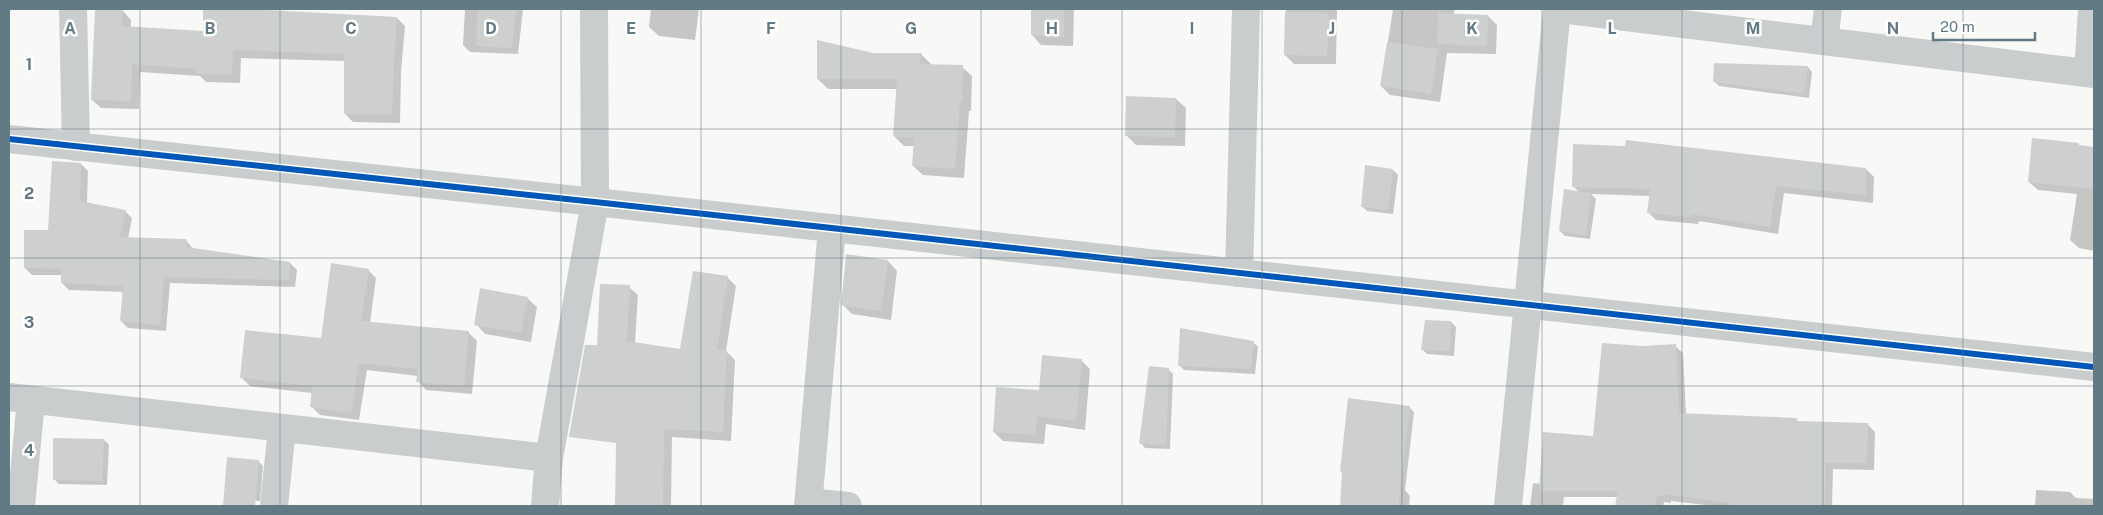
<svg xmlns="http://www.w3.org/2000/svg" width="2103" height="515" viewBox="0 0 2103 515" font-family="'Public Sans',sans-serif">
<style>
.shadow{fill:#0003}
.building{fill:#ced0d0}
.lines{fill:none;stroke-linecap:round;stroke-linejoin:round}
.street{stroke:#cacdcd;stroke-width:28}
.cycleway-casing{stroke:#fff;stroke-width:9}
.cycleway{stroke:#0057b8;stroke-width:6}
.grid{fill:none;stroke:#627a84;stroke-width:1;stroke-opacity:0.55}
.grid-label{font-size:16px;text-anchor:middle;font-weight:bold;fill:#627a84;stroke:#fff;stroke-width:5;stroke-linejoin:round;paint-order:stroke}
</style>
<rect width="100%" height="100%" fill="#f8f8f7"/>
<!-- shadow -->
<g class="shadow">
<polygon points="205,9 262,9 262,11 397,18 405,26 401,72 400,123 353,122 345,114 345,61 241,58 240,83 206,82 200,76 140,72 139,109 101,108 92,100 123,11 131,20 131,28 204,32"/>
<polygon points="465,9 523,9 518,54 470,52 463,45"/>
<polygon points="651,9 699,9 695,40 659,36 649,27"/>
<polygon points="1032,9 1074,9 1073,46 1041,45 1032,35"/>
<polygon points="1286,9 1337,9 1336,64 1294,64 1285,55"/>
<polygon points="1393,9 1455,9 1453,15 1488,16 1497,25 1496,54 1447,53 1440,102 1390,95 1381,86"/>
<polygon points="873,54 921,54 931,64 931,66 962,67 972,76 971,111 969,111 964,178 923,175 913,166 915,146 904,146 894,136 898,89 828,89 818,79"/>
<polygon points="1808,67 1812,72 1809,98 1719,86 1714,81"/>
<polygon points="1176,99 1186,108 1185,146 1136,145 1126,135"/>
<polygon points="2078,144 2081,147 2094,148 2094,251 2079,248 2070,240 2077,194 2038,190 2029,182"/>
<polygon points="81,164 88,171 87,204 125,211 132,218 128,239 186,240 193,249 290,263 297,270 295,287 170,283 166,331 128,328 121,321 124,292 69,290 62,283 62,275 32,275 25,268 50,232"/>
<polygon points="1866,169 1874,177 1873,203 1784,193 1778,234 1699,221 1698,224 1656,220 1648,212 1651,196 1591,194 1596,199 1590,239 1565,236 1560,231 1580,193 1573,186"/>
<polygon points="1393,170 1398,175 1393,214 1367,211 1362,206"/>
<polygon points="888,261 897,271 891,320 852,314 842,304"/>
<polygon points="368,270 376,278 370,323 468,332 477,341 472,394 426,390 418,381 418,376 367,370 359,420 320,415 312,407 312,393 250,386 242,378 322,340"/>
<polygon points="727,277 736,286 726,351 735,360 731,441 672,437 671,506 632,506 637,409 598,346 629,287 638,295 635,343 681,350"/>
<polygon points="527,298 537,307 531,342 485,334 476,324"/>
<polygon points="1451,322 1456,327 1454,356 1427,354 1422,349"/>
<polygon points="1253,342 1258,347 1255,374 1184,370 1179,365"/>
<polygon points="1675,346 1683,353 1686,415 1796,419 1799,422 1868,425 1875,432 1874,470 1833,469 1832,506 1714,506 1671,501 1671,503 1664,502 1663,506 1616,506 1618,497 1564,497 1563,506 1530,506 1533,483 1540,484 1594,437 1642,347"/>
<polygon points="1081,360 1090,369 1085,430 1046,424 1044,444 1003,441 994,432 1040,391"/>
<polygon points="1168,369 1173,374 1170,449 1145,448 1141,443"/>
<polygon points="1409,407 1414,412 1405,490 1410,496 1409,506 1341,506 1343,473"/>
<polygon points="104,440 109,445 107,485 59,484 54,479"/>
<polygon points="258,461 263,466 260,501 231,498"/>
<polygon points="2036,490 2070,492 2076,498 2094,499 2094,506 2035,506"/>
</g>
<!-- building -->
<g class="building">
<polygon points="95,9 123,10 122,26 203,31 203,9 251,9 397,17 394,63 392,115 344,114 344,54 233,50 232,75 196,74 196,69 132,64 131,101 91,100"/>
<polygon points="478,9 516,9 512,48 476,46"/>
<polygon points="1031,9 1064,9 1064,37 1031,35"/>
<polygon points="1285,12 1329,13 1327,56 1284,55"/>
<polygon points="1438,13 1488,15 1487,46 1437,44"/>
<polygon points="817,40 873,53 922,53 919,64 963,65 962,102 960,102 955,169 912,166 914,138 893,136 897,79 817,79"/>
<polygon points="1387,42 1438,49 1431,94 1380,86"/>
<polygon points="1714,63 1808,66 1804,94 1713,82"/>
<polygon points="1126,96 1176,98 1175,137 1125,136"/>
<polygon points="2032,138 2079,143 2079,145 2094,147 2094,189 2028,182"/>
<polygon points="1626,140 1866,168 1866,195 1776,186 1770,227 1691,214 1691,217 1647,213 1650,189 1572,187 1573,144 1625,146"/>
<polygon points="52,161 81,163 80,201 126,210 120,237 186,239 186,247 290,262 289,280 164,277 160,325 120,321 123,286 61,283 61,269 24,268 24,230 48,230"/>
<polygon points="1365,165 1393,169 1388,210 1361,207"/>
<polygon points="1564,189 1591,193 1586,235 1559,231"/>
<polygon points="846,254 888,260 881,311 841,305"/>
<polygon points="331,263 369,269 361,321 469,331 464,386 416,382 418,369 359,363 351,413 310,407 312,386 240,378 245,330 321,338"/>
<polygon points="693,271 728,276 717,350 727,350 723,432 664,429 663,506 615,506 616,443 569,437 585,345 597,345 600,284 630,285 627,341 680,349"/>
<polygon points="480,288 528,297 521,333 474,325"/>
<polygon points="1425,320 1451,321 1450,351 1421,350"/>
<polygon points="1180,328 1254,341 1251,369 1178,366"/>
<polygon points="1602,343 1642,346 1676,344 1679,413 1797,418 1797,421 1868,423 1867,463 1826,463 1825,506 1730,505 1730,503 1664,494 1664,496 1657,495 1655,506 1615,506 1618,491 1539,491 1543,432 1593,436"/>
<polygon points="1042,355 1082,359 1076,421 1037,416 1036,435 993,432 996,387 1039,390"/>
<polygon points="1149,366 1169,368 1166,445 1139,444"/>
<polygon points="1348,398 1410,406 1398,506 1340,506 1342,472 1340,471"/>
<polygon points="53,438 104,439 102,481 53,480"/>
<polygon points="227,457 259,460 255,506 223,506"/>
</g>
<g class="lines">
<!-- street -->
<g class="street">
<polyline points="73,9 76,147"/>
<polyline points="1560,9 2094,74"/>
<polyline points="1824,41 1828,9"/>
<polyline points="2088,73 2092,9"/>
<polyline points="9,139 595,202 2094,367"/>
<polyline points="1239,273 1246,9"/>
<polyline points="9,397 549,458"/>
<polyline points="809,502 848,506"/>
<polyline points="21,506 31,400"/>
<polyline points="274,506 282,428"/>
<polyline points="545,506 549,458 595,202 594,9"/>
<polyline points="808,506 832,228"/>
<polyline points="1508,506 1557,9"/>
</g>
<defs>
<polyline id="cycleway" points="9,139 595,202 2094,367"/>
</defs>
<!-- cycleway casing -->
<use href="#cycleway" class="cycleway-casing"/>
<!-- cycleway -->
<use href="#cycleway" class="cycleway"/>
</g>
<!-- grid -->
<path class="grid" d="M140,9V506M280,9V506M421,9V506M561,9V506M701,9V506M841,9V506M981,9V506M1122,9V506M1262,9V506M1402,9V506M1542,9V506M1682,9V506M1823,9V506M1963,9V506M9,129H2094M9,258H2094M9,386H2094"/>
<g class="grid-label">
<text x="70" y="34">A</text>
<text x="210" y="34">B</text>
<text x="351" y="34">C</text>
<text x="491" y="34">D</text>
<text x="631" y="34">E</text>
<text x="771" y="34">F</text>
<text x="911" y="34">G</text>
<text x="1052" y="34">H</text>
<text x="1192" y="34">I</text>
<text x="1332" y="34">J</text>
<text x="1472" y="34">K</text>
<text x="1612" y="34">L</text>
<text x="1753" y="34">M</text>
<text x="1893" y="34">N</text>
<text x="29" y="70">1</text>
<text x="29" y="199">2</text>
<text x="29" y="328">3</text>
<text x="29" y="456">4</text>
</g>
<!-- border -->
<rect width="2103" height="515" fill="none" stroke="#627a84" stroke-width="20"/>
<!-- scale -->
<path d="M1933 32v8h102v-8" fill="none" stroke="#627a84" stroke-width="2.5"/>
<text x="1940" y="32" font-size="15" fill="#627a84" stroke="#ffffff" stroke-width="4" paint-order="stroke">20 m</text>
</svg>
